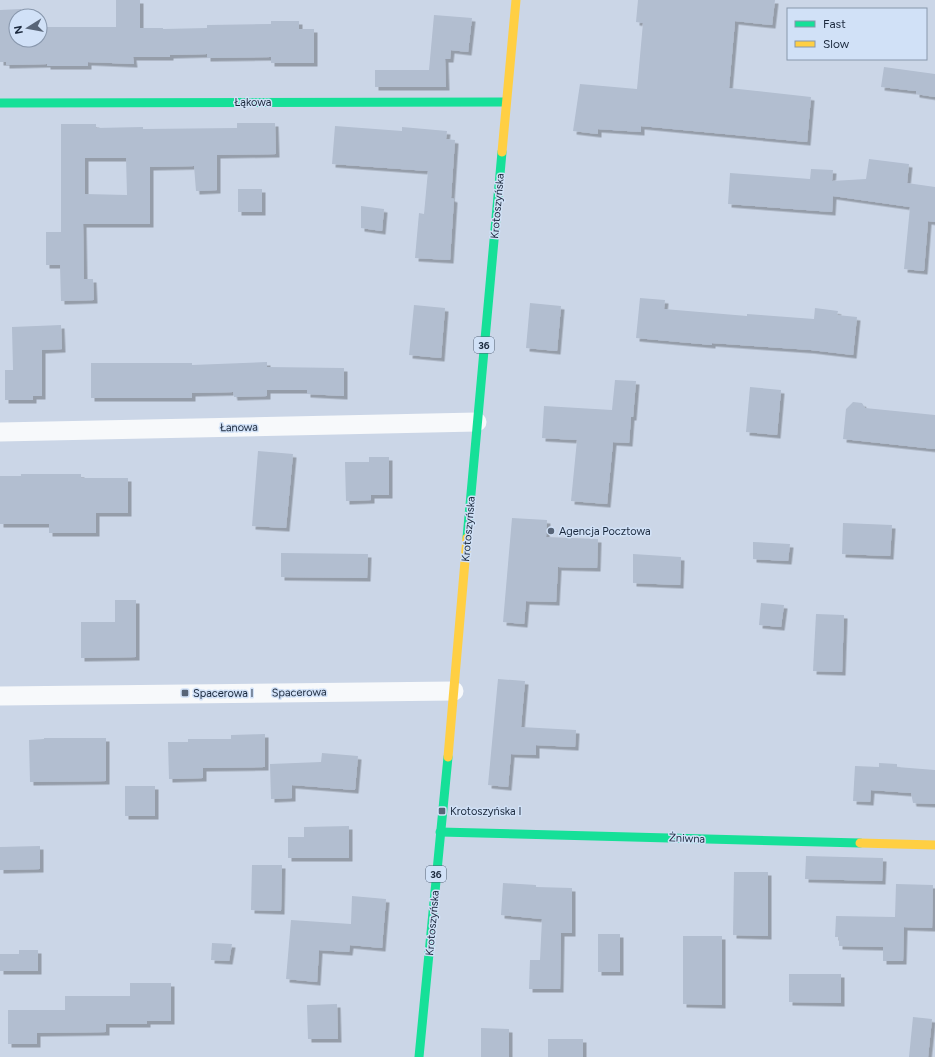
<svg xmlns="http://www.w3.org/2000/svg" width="935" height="1057" viewBox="0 0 935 1057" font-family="Figtree,sans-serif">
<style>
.building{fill:#b2bed0;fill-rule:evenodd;filter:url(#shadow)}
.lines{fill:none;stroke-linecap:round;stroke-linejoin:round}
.street{stroke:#f7f9fb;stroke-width:19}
.fast{stroke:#16e098;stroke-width:9}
.slow{stroke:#ffcf43;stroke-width:9}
.poi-dot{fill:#586578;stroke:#d1e1f7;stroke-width:1.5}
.labels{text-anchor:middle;stroke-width:3;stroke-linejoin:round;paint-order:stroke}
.shield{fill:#d1e1f7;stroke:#516074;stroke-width:1}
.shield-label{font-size:10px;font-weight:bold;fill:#1a283c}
.street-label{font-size:11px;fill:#1a283c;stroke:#d1e1f7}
.poi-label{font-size:11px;fill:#1a283c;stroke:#d1e1f7;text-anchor:start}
</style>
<defs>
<filter id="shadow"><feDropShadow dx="3.5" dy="3.5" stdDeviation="0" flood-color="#0004"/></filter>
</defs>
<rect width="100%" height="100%" fill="#cbd6e7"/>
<!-- building -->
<g class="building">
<polygon points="116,0 140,0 140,28 163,28 163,29 207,28 207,25 271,24 271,21 299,21 299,29 314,29 314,63 271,63 271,57 207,58 207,54 170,55 170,57 133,57 134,64 88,62 88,66 47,66 47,64 6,65 6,62 0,62 0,10 21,9 21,16 16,16 16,40 40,40 40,27 116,27"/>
<polygon points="638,0 775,0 772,25 735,21 729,88 811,97 807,142 641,126 641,132 598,129 598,134 573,131 580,84 637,89 643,23 636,22"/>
<polygon points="434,15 472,18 468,52 451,50 450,59 445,59 446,87 375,87 375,70 429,70"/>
<polygon points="884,67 935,74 935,97 916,94 916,91 881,87"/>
<path d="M237,123H275L276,154L217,155V190L196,191L194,166L150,167V224H83L84,279H93L94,300L61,301L60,265H46V232H61V124H96V128L143,127V129L237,128ZM85,158H126L127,195L85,194Z"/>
<polygon points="335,126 402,131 402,127 447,131 446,139 455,140 451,198 454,199 450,260 415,258 419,213 424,214 428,171 332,164"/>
<polygon points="869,159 909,164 907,183 935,187 935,222 928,221 924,271 904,269 910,207 833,196 832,212 728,204 730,173 810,179 811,169 833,170 832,181 866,179"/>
<rect x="238" y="189" width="24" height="23"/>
<polygon points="361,206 384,209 382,231 361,228"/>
<polygon points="640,298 665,300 664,309 747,316 747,314 814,319 815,308 838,311 837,315 857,317 853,355 811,350 712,343 712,345 636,338"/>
<polygon points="530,303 561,306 557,351 526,348"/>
<polygon points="414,305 445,308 441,358 409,355"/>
<polygon points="61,325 62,349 42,350 42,396 33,396 33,400 5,400 5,370 13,370 12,327"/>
<polygon points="267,362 267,367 344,368 344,396 307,394 307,390 267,390 267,396 234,397 233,392 192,393 192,398 91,398 91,363 192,363 192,365"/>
<polygon points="615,380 636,381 633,417 631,417 629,443 613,442 607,504 571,501 577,440 542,438 544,406 612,410"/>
<polygon points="750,387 781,390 777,435 746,432"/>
<polygon points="853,402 862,403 865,408 935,415 935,449 843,439 846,409"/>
<polygon points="258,451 293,454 286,528 252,526"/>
<polygon points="369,457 389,457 389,495 371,495 371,500 346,501 345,462 369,462"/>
<polygon points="21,474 81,474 81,478 128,478 128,513 96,513 96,533 49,533 49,524 0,524 0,476 21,476"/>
<polygon points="512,518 547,520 546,537 598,539 597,568 558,567 556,602 526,601 524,624 503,622"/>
<polygon points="843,523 892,525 890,556 842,554"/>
<polygon points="753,542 790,544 788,561 753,559"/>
<polygon points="281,553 368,554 367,578 281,577"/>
<polygon points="633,554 681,557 680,585 633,583"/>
<polygon points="115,600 136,600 136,657 81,658 81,622 115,622"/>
<polygon points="761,603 784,605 781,627 759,625"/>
<polygon points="816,614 844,615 842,672 813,671"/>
<polygon points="498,679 525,681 521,727 576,730 575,747 536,745 536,755 511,754 508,787 488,785"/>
<polygon points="265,734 265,767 203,768 203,778 169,779 168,742 188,742 188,739 231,739 231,735"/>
<polygon points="44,738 106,738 106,781 30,782 29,740 44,739"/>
<polygon points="322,753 358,756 355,790 292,785 292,798 271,799 270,764 321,762"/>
<polygon points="879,763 897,764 897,767 935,770 935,804 913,803 911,793 871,790 870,802 853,801 855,766 879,767"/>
<rect x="125" y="786" width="30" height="30"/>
<polygon points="349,826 349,858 288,858 288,837 304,837 304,827"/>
<polygon points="40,846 40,869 0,870 0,847"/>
<polygon points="806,856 883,858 882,881 805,879"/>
<polygon points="252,865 282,865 281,911 251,910"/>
<polygon points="734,872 768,872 768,936 733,935"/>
<polygon points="503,883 536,885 536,887 572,888 572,933 561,933 560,989 529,989 530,960 540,960 542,919 501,915"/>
<polygon points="896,884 933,885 932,928 904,927 903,961 883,961 883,947 839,946 839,937 835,937 836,916 895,917"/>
<polygon points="352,896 386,899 382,948 350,945 349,952 319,950 317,982 286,979 291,920 351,924"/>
<rect x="598" y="934" width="22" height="38"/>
<polygon points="683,936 722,936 722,1005 683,1004"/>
<polygon points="212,943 232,944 229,961 211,960"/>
<polygon points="19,950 38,950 38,971 0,971 0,954 19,954"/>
<polygon points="789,974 841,974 841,1003 789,1002"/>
<polygon points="130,983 171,983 171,1021 147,1021 147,1024 106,1024 106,1032 37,1033 37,1044 8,1044 8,1010 65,1010 65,996 130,996"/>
<polygon points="337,1004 338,1039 308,1039 307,1005"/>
<polygon points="913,1017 932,1019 928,1057 909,1057"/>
<polygon points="481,1028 509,1029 509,1057 481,1057"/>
<rect x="548" y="1039" width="35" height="18"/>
</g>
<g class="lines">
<!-- street -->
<g class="street">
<polyline points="0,432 477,422"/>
<polyline points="0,696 454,691"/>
</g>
<!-- fast -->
<g class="fast">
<polyline points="0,103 506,102"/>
<polyline points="467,538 502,152"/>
<polyline points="440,832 860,843"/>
<polyline points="419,1057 448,757"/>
</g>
<!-- slow -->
<g class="slow">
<polyline points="502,152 516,0"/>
<polyline points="448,757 467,538"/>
<polyline points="860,843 935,845"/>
</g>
</g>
<!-- markers -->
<g class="poi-dot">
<circle cx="551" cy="531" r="4"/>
<rect x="181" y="689" width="8" height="8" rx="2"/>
<rect x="438" y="807" width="8" height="8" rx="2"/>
</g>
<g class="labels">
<!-- shield labels -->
<g class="shield">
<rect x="474" y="337" width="20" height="16" rx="3"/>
<rect x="426" y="866" width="20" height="16" rx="3"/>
</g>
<g class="shield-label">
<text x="484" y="349">36</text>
<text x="436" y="878">36</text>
</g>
<!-- street labels -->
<g class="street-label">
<text x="253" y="106">Łąkowa</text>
<text transform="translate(497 206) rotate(-85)" y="4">Krotoszyńska</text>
<text transform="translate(239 427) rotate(-1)" y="4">Łanowa</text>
<text transform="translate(468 529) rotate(-85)" y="4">Krotoszyńska</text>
<text transform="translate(299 692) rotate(-1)" y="4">Spacerowa</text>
<text transform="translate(687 838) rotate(2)" y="4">Żniwna</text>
<text transform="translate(432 923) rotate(-85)" y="4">Krotoszyńska</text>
</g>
<!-- poi labels -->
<g class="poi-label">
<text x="559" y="535">Agencja Pocztowa</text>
<text x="193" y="697">Spacerowa I</text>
<text x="450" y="815">Krotoszyńska I</text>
</g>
</g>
<!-- legend -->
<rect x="787" y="8" width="140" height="52" fill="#d1e1f7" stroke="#8897ac"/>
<rect x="795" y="21" width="20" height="6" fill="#16e098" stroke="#8897ac"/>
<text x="823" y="28" font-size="12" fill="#1a283c">Fast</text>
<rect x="795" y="41" width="20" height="6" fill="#ffcf43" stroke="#8897ac"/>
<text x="823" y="48" font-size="12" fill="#1a283c">Slow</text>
<!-- north arrow -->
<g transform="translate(28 28) rotate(259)"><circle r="19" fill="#d1e1f7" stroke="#8897ac"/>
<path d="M0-3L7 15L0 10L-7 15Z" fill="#586578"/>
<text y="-6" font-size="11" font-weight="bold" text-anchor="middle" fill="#1a283c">N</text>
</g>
</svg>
